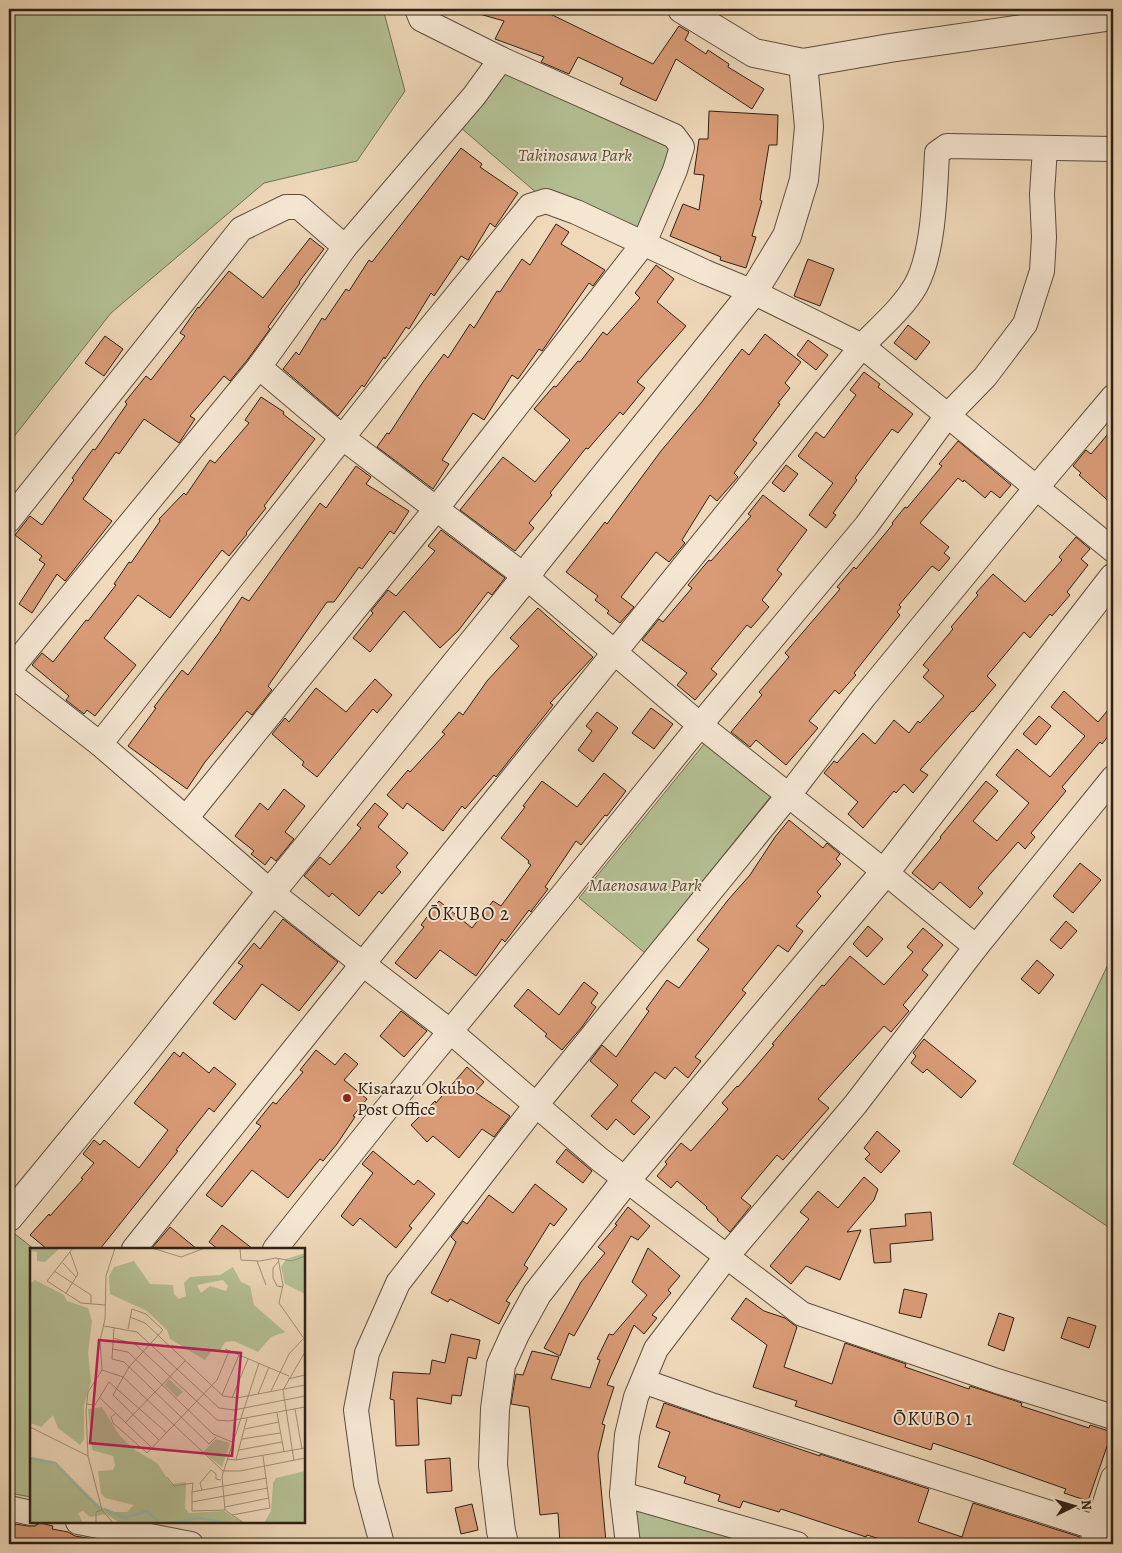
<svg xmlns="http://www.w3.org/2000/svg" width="1122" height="1553" viewBox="0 0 1122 1553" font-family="Alegreya,serif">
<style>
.green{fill:#b4c094;stroke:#717055}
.building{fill:#d99b76;stroke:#2e2016}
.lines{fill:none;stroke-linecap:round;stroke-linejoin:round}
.minor-casing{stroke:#5e4e3f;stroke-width:26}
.tertiary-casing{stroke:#5e4e3f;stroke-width:30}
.minor{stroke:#f5e6d2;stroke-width:24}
.tertiary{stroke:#f5e6d2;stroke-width:28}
.poi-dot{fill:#8f2418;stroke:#f5e6d2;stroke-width:2}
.labels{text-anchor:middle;stroke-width:4;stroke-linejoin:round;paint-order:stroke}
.park-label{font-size:18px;font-style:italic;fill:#56503c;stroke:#f5e6d2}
.poi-label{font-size:18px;fill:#2e2016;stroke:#f5e6d2;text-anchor:start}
.neighbourhood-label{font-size:19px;letter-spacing:1px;fill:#2e2016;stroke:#f5e6d2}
.inset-river{fill:none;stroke:#9abab2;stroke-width:2.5}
.inset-road{fill:none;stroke:#a28f78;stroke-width:1}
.view{fill:#c2185b;fill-opacity:0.15;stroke:#c2185b;stroke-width:2.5}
.inset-edge{fill:none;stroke:#2e2016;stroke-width:2.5}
</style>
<rect width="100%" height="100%" fill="#efd9ba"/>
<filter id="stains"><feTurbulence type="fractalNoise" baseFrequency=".004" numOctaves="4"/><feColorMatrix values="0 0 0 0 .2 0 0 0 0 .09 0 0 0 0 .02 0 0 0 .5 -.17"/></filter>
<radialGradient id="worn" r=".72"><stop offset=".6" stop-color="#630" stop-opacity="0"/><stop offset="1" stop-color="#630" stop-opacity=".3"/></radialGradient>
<!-- green -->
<g class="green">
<polygon points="29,9 383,9 405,91 357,161 264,183 111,313 9,443 9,13"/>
<polygon points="501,59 682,147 644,243 546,201 453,121"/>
<polygon points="705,743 771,796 645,953 579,898"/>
<polygon points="1113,954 1113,1230 1013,1164"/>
<polygon points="15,1234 34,1249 31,1249 31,1497 9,1493 9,1242"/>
<polygon points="639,1505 765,1544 638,1544 634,1513"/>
</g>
<!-- building -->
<g class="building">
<polygon points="476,9 540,9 653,64 679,26 689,32 685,40 706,54 708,50 729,64 728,67 764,89 752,109 676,59 656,101 620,84 623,78 578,57 569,74 541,62 544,57 495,39 504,21 476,13"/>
<polygon points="709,111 778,115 777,145 769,145 760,200 762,201 752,236 756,237 746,268 720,260 721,257 670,236 683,204 699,210 704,175 694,174 699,139 708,139"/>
<polygon points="461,148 482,164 480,167 518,193 495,227 490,223 468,260 461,256 434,296 431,293 409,329 406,327 385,359 384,357 364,387 362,385 338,416 283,369 296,352 299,355 322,318 325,320 346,289 349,291 369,260 372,262"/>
<polygon points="556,224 569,232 561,244 605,270 593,286 589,283 542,351 539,349 518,379 512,375 484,420 473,413 442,460 449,464 433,489 377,447 387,433 389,434 423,382 444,354 448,358 470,324 474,328 497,291 500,292 522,259 530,265"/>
<polygon points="310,238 324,249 299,282 300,283 268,327 270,329 248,359 230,381 224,376 190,416 195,419 179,443 144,419 119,454 116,452 83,499 112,521 65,581 57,574 32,613 19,604 45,564 39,560 42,556 15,535 30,516 42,525 74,480 72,478 93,449 95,450 127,404 125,402 146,376 151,380 185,336 180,333 198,307 199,308 229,271 263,298"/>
<polygon points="808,259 834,269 820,306 794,296"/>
<polygon points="656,265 674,279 657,302 686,326 637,382 645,388 623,415 620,412 588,449 586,448 550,493 552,495 529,523 534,528 515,551 460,510 503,457 535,482 570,440 534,409 554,386 556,387 578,361 580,362 603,332 607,335 640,298 635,293"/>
<polygon points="908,325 930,342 916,360 894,343"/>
<polygon points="765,334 801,362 785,383 790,388 778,403 780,404 753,440 757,443 734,473 738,477 717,501 710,495 682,540 685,543 669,562 656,552 621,597 634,607 620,623 607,613 609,611 595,600 598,596 566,572 605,522 607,524 661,451 701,403 742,349 749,355"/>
<polygon points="105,336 123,349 104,376 85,363"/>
<polygon points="808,340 828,355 816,370 797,355"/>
<polygon points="864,372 880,384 878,387 913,414 898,433 892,429 855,478 857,480 833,513 836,515 826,528 809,515 833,483 798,456 816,432 824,438 856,395 850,390"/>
<polygon points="261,397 284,412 283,414 315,439 264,506 266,508 246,533 247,534 229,556 222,550 170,618 138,595 104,638 136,665 95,716 87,710 84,714 66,700 69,696 32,665 42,653 53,662 86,620 88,621 116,585 114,584 129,562 131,563 160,521 159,519 184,493 186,495 210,460 215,463 249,423 245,420"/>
<polygon points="1113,428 1113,505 1079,475 1081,473 1073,466 1086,450 1091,454"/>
<polygon points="958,441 1011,485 1000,498 991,491 985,498 964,480 963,482 958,478 920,523 949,547 944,553 950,558 939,571 932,566 899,605 901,607 897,612 900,615 854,673 856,675 839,694 835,690 809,721 818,728 786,765 756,740 750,747 731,732 762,695 759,692 789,657 785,653 840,589 837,587 854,567 856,569 893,524 892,523 905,507 907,508 942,466 939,464"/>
<polygon points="786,465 798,474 784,492 772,483"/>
<polygon points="356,466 371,477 366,484 409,511 394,534 390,531 362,569 359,567 334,602 327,602 268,686 272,690 252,715 247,711 205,762 187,789 128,746 156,708 154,707 182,670 188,675 221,630 220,630 242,597 249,601 320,503 326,508"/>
<polygon points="763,495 807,530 777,570 782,574 762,600 769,607 751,628 747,625 711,669 717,674 695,700 677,685 687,673 642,640 659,619 663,622 692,588 688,585 709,560 711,561 751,516 748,514"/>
<polygon points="441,530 505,578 492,595 488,592 458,631 440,648 404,611 370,652 353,638 373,613 371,611 388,590 396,596 435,551 428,546"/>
<polygon points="1076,537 1090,549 1081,559 1088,565 1067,592 1070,595 1052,616 1050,614 1030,638 1024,632 987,676 996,685 973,712 972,711 920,770 928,775 913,793 904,784 896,793 894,791 863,828 848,814 858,802 824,773 834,761 837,763 863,733 875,744 894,720 909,733 918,721 920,723 944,696 923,677 929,670 923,665 953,629 951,627 978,595 976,593 993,574 1025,602 1062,560 1059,557"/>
<polygon points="538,608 593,657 550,703 553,705 496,777 494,775 465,809 462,806 443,831 407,803 403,809 387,795 408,770 410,772 445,734 442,732 459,712 463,715 487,681 519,646 510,638"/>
<polygon points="375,679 392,695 377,713 373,709 317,777 302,765 304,762 272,734 285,718 289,722 316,688 346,712"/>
<polygon points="1064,691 1098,722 1113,704 1113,730 1102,744 1100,742 1062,787 1066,791 1031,833 1035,837 1025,849 1018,842 978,888 983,893 970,908 940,882 933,890 912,873 941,838 940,837 986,781 998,791 973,821 997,841 1029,803 996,775 1017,749 1050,777 1085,736 1051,707"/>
<polygon points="651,708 673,724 654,749 632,733"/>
<polygon points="597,712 618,728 593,762 578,750 592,731 586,726"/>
<polygon points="1039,716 1051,726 1036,745 1023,734"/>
<polygon points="604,773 626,791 607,816 605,815 581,845 576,841 545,887 548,889 532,910 531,912 529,910 505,942 502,939 476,976 440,950 416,979 395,963 424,927 421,925 439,901 472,928 493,901 501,906 531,865 528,863 529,861 501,838 525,807 523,806 542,781 577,807"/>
<polygon points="284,789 305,806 285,832 294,839 276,861 271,857 265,865 251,854 254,851 235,836 260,803 268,810"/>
<polygon points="375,803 388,814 378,827 408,853 396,867 401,872 382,894 379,891 359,916 332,893 329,897 304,876 320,857 330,865 361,828 357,825"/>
<polygon points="789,820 823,848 827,843 840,854 836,859 841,864 817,892 821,896 796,926 803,931 788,952 778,945 742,990 746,993 695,1057 701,1061 688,1078 675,1067 665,1079 655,1072 631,1101 650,1117 634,1135 616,1119 607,1130 591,1116 618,1085 590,1061 602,1045 616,1057 649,1011 646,1009 667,980 679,988 709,949 697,940 728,900 750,875 775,837"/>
<polygon points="1080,863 1101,880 1073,913 1053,896"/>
<polygon points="283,919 338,962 299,1011 262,984 235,1020 213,1003 243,966 238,963 254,943 260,949"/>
<polygon points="1066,921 1077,931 1061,949 1050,940"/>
<polygon points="868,926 883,939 867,957 853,944"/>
<polygon points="923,928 943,945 922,970 928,975 903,1005 909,1011 891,1032 884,1026 818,1099 829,1108 783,1160 777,1155 741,1198 751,1206 730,1232 717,1220 718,1219 706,1208 707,1207 677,1181 671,1188 657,1176 667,1164 665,1162 681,1143 691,1151 728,1109 722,1103 737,1086 738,1087 774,1045 772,1044 822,985 824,986 850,956 884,985 913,952 907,947"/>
<polygon points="1037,960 1054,975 1039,994 1021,979"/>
<polygon points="584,982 598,993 591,1003 596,1007 582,1027 562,1050 545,1036 547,1034 514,1006 528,989 559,1015"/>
<polygon points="401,1011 427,1031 404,1057 380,1036"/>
<polygon points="924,1039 976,1081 961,1098 927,1069 923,1073 911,1063 916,1056 913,1053"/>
<polygon points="316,1050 335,1065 345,1053 358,1064 344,1080 367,1099 353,1116 355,1117 337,1144 323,1161 320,1159 288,1198 252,1170 222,1207 206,1195 261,1126 256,1123 273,1102 276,1104 303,1072 300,1070"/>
<polygon points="174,1052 180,1057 183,1052 209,1073 214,1067 236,1084 214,1112 209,1108 176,1150 178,1151 100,1249 47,1249 30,1235 49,1214 50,1216 83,1179 81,1178 94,1163 83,1154 94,1140 100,1145 104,1140 139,1168 168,1130 134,1103"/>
<polygon points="467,1067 484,1082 475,1092 510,1116 494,1137 482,1129 459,1158 433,1136 427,1142 411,1125 435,1101 436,1103"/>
<polygon points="877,1131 900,1151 881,1173 865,1159 870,1154 864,1148"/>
<polygon points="566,1149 592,1171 583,1183 556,1162"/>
<polygon points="373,1151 414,1185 418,1180 435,1194 409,1226 412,1228 396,1248 360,1218 353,1226 341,1216 373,1173 362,1164"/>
<polygon points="864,1177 878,1189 874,1200 847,1232 861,1230 840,1280 806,1266 791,1284 770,1266 809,1219 800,1212 818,1191 838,1208"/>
<polygon points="535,1184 567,1209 554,1226 550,1223 524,1265 528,1268 506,1301 510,1303 499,1324 450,1299 448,1302 431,1293 456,1242 451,1237 463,1221 467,1224 489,1195 513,1213"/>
<polygon points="628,1207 650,1226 638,1240 631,1236 574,1336 569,1333 560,1356 544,1348 581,1282 605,1253 598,1247 617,1225 615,1224"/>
<polygon points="931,1212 933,1240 890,1244 891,1262 874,1263 870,1229 906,1226 905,1214"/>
<polygon points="222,1225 253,1249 218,1249 209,1242"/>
<polygon points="170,1227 197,1249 151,1249"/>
<polygon points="648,1248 680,1276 668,1290 671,1293 652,1315 657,1318 644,1334 634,1325 607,1385 614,1387 602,1424 605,1425 598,1455 606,1542 560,1544 558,1513 540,1515 529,1407 511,1404 516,1374 523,1375 532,1351 559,1357 551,1379 590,1388 600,1360 597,1359 609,1334 613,1335 647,1295 632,1282"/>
<polygon points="904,1289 927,1294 921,1318 899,1313"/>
<polygon points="746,1298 764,1311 785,1318 797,1327 784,1367 832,1384 845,1343 906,1364 905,1367 969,1389 970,1386 1022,1403 1021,1406 1089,1428 1090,1425 1112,1432 1088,1501 1064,1493 1066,1489 978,1458 933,1443 931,1450 795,1406 797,1401 753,1387 767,1345 731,1319"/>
<polygon points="999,1313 1014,1318 1004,1351 988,1345"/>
<polygon points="1068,1317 1096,1326 1089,1348 1061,1338"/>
<polygon points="451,1334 480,1340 476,1359 468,1357 461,1396 452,1395 451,1404 417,1398 419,1445 396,1446 394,1400 390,1399 393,1372 430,1374 432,1360 445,1363"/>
<polygon points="664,1403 820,1456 820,1454 929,1489 918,1522 962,1537 973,1503 1080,1537 1079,1544 896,1544 867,1535 866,1537 781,1509 779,1512 743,1501 740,1508 718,1501 720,1495 684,1483 686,1477 658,1467 670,1432 656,1427"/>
<polygon points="450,1458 452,1491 427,1493 425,1460"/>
<polygon points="472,1504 478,1530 461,1534 455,1508"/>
<polygon points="40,1523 53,1526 52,1529 68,1532 75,1536 93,1539 92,1544 12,1544 15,1524 28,1526 35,1526"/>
</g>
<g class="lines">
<defs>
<g id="minor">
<polyline points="259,367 343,438 526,577 700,725 885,872 976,947"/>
<polyline points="9,520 241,229 286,207 299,207 345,247"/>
<polyline points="9,671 259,367 345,247 474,96 501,59"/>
<polyline points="9,673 100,744 271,892 346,951 451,1032 599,1159 802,1314 997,1381 1113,1417"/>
<polyline points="100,744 403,361 530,206 546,201 576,212 705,272 753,292 862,346 1113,550"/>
<polyline points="186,818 436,509 644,243 675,170 682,147 674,136 501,59 421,19 417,9"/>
<path d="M134,1249L324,1012L862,346C880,327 903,308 916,285C934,252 935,191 937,153L947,146L1113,149"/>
<polyline points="275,1249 384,1112 561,897 700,725 866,526 947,416 985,377 1025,324 1042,271 1044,237 1042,194 1045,148"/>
<polyline points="643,1381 714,1406 1097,1528"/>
<polyline points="622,1494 797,1544"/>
<polyline points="9,1508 31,1513"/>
<polyline points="78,1522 191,1544"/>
<polyline points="382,1544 366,1484 356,1410 367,1353 398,1283 536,1105 788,796 864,697 1036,488 1113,397"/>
<polyline points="628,1544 622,1494 627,1435 636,1397 656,1349 727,1256 855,1105 976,947 1113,778"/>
<polyline points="1092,1544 1113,1478"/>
</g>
<g id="tertiary">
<polyline points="682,9 754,53 803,63 890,48 1113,16"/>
<polyline points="9,1217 139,1059 271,892 526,577 534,564 753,292 787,236 804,180 809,127 803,63"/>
<polyline points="504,1544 501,1531 493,1465 495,1409 501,1365 515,1334 537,1294 626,1180 885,872 1113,578"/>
</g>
</defs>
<!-- minor casing -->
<use href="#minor" class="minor-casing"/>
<!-- tertiary casing -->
<use href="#tertiary" class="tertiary-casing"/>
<!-- minor -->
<use href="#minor" class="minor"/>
<!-- tertiary -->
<use href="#tertiary" class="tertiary"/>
</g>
<!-- markers -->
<circle class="poi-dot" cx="347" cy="1098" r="5"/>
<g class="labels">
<!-- park labels -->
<g class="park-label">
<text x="575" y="161">Takinosawa Park</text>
<text x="645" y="891">Maenosawa Park</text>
</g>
<!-- poi labels -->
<g class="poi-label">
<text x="357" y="1094">Kisarazu Okubo<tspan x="357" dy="21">Post Office</tspan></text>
</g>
<!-- neighbourhood labels -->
<g class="neighbourhood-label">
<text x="469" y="920">ŌKUBO 2</text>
<text x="933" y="1425">ŌKUBO 1</text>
</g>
</g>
<!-- overview -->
<g transform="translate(30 1248)">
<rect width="275" height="275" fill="#efd9ba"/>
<path d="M0,0H28V2L15,14L7,13V4L0,3ZM275,5V46L255,36L251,19L256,11ZM104,13L120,36L143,37L144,46L149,51L156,48L154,35L160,29L190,27L203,19L211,34L220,38L224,57L255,84L241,89L228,104L204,93L195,94L190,103L182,102L175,112L140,91L137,82L117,63L80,46L79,28L84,19ZM193,32L198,38L196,43L180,38L171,45L167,37ZM5,32L34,47L37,53L58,60L62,73L58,105L61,133L54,157V191L50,197L28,180L23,167L11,179L0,175V36ZM139,131L153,144L147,149L134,137ZM72,159L90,188L105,202L127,215L141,236L156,234L155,260L159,265L194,263L214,275H90L76,266L60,269L53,263L48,265L53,275H0V210L22,214L71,259L80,264H97L104,257L75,250L71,245L68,223L83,222L85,217L83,208L62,202L58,161ZM186,191L200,195L192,219L173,204ZM275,223V275H234L241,263L243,235L246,230Z" fill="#b4c094" fill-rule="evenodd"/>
<path class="inset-river" d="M0,210L25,215L70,261M74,261L95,270L117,263L130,275M139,275L170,270L198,275"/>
<path class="inset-road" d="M43,0L17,33L51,55L75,57M122,0L151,9L175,0M210,0L211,12L230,13L246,10L262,13L275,8M248,10L253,37L249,55L275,92M227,13L236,37M248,14L243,20V30L247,38L253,39M33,15L46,29M24,23L61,47V56M36,45L48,26L40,4M100,69L115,75L193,148L207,150L275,137M74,78L107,84L189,160L204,162L275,148M84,79L82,111L94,114L179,196L186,189M98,81L102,61L116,66L133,82L99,119L83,147L129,192M83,90L105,96L187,172L199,173L275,159M82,101L98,104L183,186L202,194M195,101L259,128M72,122L93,129L193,223H210L275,210M258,131L275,127M241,143L259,106L273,91M228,146L239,119M192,147L209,107M70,150L122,200M202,150L218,111M56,156L65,157L79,134L137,185M265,161L272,201M247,165L254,204M85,166L81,169L83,175L117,205L187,132L199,103M96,174L155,113M0,179L58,208M215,181L249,174M212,191L250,185M209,202L252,194M197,211L206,212L275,200M206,212L217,170M264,213L253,142L275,104M137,229L144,238L163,235L162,244M172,242L170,235L181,222L186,226V231L191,232M162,254L238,240M195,259L239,250M195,262L192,228L229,115M202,267L240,260L233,208M66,275V264L72,262M83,275L72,262L58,208L56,163L58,144L72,122L70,93L75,71L76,28L85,0M214,275L195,262L162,263V244L237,230"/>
<path class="view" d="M69,92L211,105L202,208L60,195Z"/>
<rect width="275" height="275" class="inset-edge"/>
</g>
<!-- margin -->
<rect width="1122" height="1553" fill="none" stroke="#efd9ba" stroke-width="30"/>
<rect x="10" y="10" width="1102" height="1533" fill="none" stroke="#2e2016" stroke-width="2.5"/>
<rect x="15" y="15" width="1092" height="1523" fill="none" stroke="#2e2016"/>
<!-- north arrow -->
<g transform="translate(1074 1506) rotate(85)" stroke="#f5e6d2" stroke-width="4" paint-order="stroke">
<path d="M0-4L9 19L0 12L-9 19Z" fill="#2e2016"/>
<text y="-8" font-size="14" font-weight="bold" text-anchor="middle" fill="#2e2016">N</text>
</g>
<rect width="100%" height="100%" filter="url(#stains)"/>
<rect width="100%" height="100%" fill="url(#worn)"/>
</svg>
